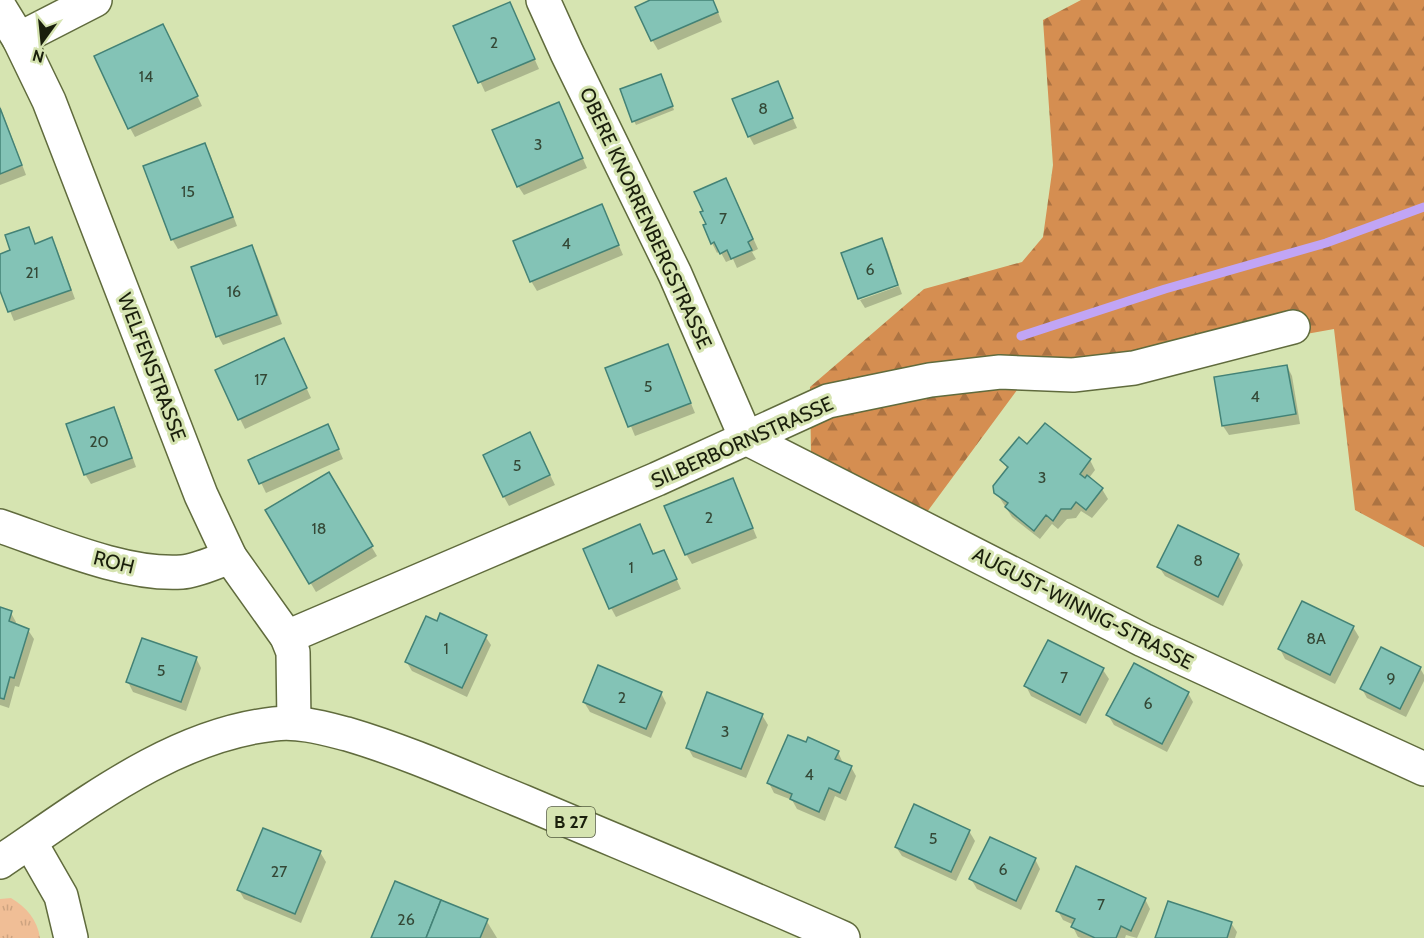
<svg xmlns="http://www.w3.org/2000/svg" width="1424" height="938" viewBox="0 0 1424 938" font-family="Cabin,sans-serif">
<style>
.grass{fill:url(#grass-tufts)}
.forest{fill:url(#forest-firs)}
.shadow{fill:#0003}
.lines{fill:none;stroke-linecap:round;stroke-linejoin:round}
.stream{stroke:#c1a5f5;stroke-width:9}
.building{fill:#83c3b6;stroke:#438276;stroke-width:1.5}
.minor-casing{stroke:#606b3d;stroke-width:36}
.major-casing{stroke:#606b3d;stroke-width:36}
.minor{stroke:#fff;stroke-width:33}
.major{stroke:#fff;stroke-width:33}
.labels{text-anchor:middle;stroke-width:6;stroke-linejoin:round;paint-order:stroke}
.number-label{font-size:16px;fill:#344836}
.shield{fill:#d6e4b1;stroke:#525a3e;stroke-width:1.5}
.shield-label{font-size:18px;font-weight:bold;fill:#1a1f0c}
.street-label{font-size:20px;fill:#1a1f0c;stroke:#d6e4b1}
</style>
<defs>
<pattern id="grass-tufts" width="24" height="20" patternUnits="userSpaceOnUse" patternTransform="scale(1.5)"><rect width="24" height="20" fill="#f0be96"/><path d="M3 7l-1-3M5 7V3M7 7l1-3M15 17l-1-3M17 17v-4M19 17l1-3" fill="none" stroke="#cda380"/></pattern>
<pattern id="forest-firs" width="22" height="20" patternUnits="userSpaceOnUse" patternTransform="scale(1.5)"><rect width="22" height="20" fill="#d58e51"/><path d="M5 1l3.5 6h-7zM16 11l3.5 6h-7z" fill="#ac7342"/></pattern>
</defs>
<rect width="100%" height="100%" fill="#d6e4b1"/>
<!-- grass -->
<path class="grass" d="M11,898C27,908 37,919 40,938H0V899Z"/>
<!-- forest -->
<polygon class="forest" points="1081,0 1424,0 1424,547 1355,510 1334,329 1020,386 927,512 811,455 810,387 924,289 1022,262 1043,237 1053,165 1043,20"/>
<!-- shadow -->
<g class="shadow">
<polygon points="654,0 713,0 722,22 658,50 652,40"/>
<polygon points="514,13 539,69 485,92 455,27"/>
<polygon points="168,35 202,106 135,137 130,128"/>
<polygon points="663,80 674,110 636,125 634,121"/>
<polygon points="777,83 797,128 754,145 749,136"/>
<polygon points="0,106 26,175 0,185"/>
<polygon points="563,113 587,168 524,195 518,186"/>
<polygon points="204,145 210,154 237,226 178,249 172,239"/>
<polygon points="731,189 758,249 752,252 756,259 737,268 733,259 726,262 720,251 717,253 712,243"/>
<polygon points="602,206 623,255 537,291 531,281"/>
<polygon points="28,229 36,245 52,239 57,249 75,299 14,321 2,291 0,291 0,255 12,251"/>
<polygon points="881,240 887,249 898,283 859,297"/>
<polygon points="251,247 257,256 282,324 223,345 218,336"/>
<polygon points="899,286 902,294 865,308 860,300"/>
<polygon points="667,346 695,413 635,436 607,369"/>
<polygon points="289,350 311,398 245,429 217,371"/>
<polygon points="1287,366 1292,376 1300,424 1229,435 1223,426 1215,378"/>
<polygon points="114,409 119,419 136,467 91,484 85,474"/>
<polygon points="333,436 343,459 266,493 250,460"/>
<polygon points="535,444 555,485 509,506 504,497"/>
<polygon points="1027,446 1090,460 1095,470 1089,478 1102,489 1108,499 1092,518 1081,511 1076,518 1067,519 1058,529 1052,524 1040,539 1012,517 994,489 1008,470 1002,460"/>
<polygon points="328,474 377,556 316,592 267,510"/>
<polygon points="733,480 757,538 692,564 686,554"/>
<polygon points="1238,555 1243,565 1223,606 1165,576 1159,567"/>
<polygon points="653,556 668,561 681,589 616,617 611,608"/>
<polygon points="0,609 11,613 16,622 15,625 28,630 34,639 19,687 15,686 9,708 0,705"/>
<polygon points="437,623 485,636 491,645 467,697 412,671 406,661"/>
<polygon points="1353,627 1359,637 1335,684 1285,659 1280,649"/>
<polygon points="1049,642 1103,670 1109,679 1086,724 1031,696 1026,686"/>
<polygon points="1382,649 1420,668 1424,675 1424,681 1406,717 1367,698 1362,689"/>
<polygon points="196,658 201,668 186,711 133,692 128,682"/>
<polygon points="661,693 666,703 651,738 590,712 584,702"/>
<polygon points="1188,693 1193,702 1167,752 1114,725 1108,715"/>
<polygon points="762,715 768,725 746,778 693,757 688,748"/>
<polygon points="838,752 843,763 851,767 856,776 846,801 835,796 825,821 797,809 792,800 774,793 769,783"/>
<polygon points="969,831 975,841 956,881 902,856 896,847"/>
<polygon points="320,852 326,862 301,923 244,899 239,890"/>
<polygon points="1035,859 1040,869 1021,910 977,889 971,879"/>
<polygon points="1145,899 1150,909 1137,938 1126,935 1125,938 1081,938 1078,937 1073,927 1074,925 1063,920 1058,911"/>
<polygon points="486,920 497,938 373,938"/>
<polygon points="1231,923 1237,932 1235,938 1157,938"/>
</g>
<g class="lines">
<!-- stream -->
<polyline class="stream" points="1021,336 1165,289 1326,243 1424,207"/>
</g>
<!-- building -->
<g class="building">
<polygon points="650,0 713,0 718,12 651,41 635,7"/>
<polygon points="510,2 535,59 478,83 453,26"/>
<polygon points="163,24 198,96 128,129 94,56"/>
<polygon points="661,74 673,106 632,122 620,89"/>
<polygon points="778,81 793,118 748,137 732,99"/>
<polygon points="559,102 583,158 517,187 492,130"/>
<polygon points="0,108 22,165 0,174"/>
<polygon points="205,143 233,217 171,240 143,166"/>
<polygon points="726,178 753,239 748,242 752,250 731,259 727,250 720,254 714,242 711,244 703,225 706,224 700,212 703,211 694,192"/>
<polygon points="602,204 619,245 530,282 513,241"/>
<polygon points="29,227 35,244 52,237 71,290 8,312 0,291 0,254 10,250 5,235"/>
<polygon points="882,238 898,285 858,299 841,253"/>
<polygon points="252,245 277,315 216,337 191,267"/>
<polygon points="284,338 307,388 238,420 215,370"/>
<polygon points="668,344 691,403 628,427 605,368"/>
<polygon points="1287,365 1296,414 1222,426 1214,377"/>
<polygon points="114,407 132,458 84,475 66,424"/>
<polygon points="1045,423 1091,459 1080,474 1085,478 1087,475 1103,488 1086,510 1076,502 1071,509 1061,509 1053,521 1046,515 1034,531 1005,507 1008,503 994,493 993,486 1008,467 1000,460 1019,437 1027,444"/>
<polygon points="328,424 339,449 259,484 248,460"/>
<polygon points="530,432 550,475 503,497 483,455"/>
<polygon points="329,472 373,546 309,584 265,510"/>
<polygon points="733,478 753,528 685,555 664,506"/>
<polygon points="640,524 653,554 664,550 677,579 609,609 583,549"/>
<polygon points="1178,525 1239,554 1218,597 1157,567"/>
<polygon points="1302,601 1354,626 1330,675 1278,649"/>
<polygon points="0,607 12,611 9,621 29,629 14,678 10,677 4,699 0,698"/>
<polygon points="440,613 487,635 462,688 405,662 426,616 437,621"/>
<polygon points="142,638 197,657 181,702 126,682"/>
<polygon points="1048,640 1104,668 1080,715 1024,686"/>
<polygon points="1381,647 1421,667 1400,709 1360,689"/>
<polygon points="1134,663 1189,692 1162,744 1106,715"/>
<polygon points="598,665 662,692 646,729 583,702"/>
<polygon points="707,692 763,714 741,769 686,748"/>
<polygon points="788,735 806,742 808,737 839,751 835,759 852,766 840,793 829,788 819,812 790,799 792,794 767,783"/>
<polygon points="914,804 970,830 951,872 895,847"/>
<polygon points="263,828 321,851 295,914 237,890"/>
<polygon points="990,837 1036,858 1016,901 969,879"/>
<polygon points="1076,866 1146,898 1131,931 1121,926 1116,938 1095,938 1071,927 1075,919 1056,911"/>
<polygon points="395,881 441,900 426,938 371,938"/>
<polygon points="441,900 488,919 480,938 426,938"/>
<polygon points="1168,901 1232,922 1227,938 1155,938"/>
</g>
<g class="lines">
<defs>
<g id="minor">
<polyline points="543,0 567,53 675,274 746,438"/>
<polyline points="0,8 19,39 49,101 201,495 230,557 287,637 293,652 294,723"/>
<polyline points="19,39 95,0"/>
<polyline points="746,438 1143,640 1424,769"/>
<path d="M0,526C53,544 126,576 182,572C197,571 215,562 230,557"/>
<polyline points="287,637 657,479 828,401 930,380 1000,372 1073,375 1134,368 1293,327"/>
<polyline points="30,842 61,896 71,938"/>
</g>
<path id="major" d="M0,862C82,807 172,735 274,724C299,721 323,728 347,734C408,752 465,778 524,802C630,847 737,891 843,938"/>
</defs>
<!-- minor casing -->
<use href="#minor" class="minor-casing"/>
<!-- major casing -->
<use href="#major" class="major-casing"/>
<!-- minor -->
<use href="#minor" class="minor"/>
<!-- major -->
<use href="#major" class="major"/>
</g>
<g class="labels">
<!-- number labels -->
<g class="number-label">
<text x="494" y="48">2</text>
<text x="146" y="82">14</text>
<text x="763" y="114">8</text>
<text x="538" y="150">3</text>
<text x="188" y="197">15</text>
<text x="723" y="224">7</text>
<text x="566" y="249">4</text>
<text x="870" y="275">6</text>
<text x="32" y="278">21</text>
<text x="234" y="297">16</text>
<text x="261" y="385">17</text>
<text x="648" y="392">5</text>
<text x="1255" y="402">4</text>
<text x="99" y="447">20</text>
<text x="517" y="471">5</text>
<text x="1042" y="483">3</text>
<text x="709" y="523">2</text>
<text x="319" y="534">18</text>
<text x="1198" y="566">8</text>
<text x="631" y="573">1</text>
<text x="1316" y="644">8A</text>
<text x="446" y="654">1</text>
<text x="161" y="676">5</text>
<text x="1064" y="683">7</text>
<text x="1391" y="684">9</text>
<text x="622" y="703">2</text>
<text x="1148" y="709">6</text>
<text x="725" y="737">3</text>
<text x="809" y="780">4</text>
<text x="933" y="844">5</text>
<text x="1003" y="875">6</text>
<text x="279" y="877">27</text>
<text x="1101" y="910">7</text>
<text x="406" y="925">26</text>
</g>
<!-- shield labels -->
<rect class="shield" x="547" y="807" width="48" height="30" rx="4.5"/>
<g class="shield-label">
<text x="571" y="828">B 27</text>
</g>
<!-- street labels -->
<g class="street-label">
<text transform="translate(646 218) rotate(65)" y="7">OBERE KNORRENBERGSTRASSE</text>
<text transform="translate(152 367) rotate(69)" y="7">WELFENSTRASSE</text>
<text transform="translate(742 442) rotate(-24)" y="7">SILBERBORNSTRASSE</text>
<text transform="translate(114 562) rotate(14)" y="7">ROH</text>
<text transform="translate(1083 608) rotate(27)" y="7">AUGUST-WINNIG-STRASSE</text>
</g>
</g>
<!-- north arrow -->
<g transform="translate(42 42) rotate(195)" stroke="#d6e4b1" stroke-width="4.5" paint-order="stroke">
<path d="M0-4.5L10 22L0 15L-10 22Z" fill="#1a1f0c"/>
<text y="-9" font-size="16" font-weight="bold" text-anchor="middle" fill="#1a1f0c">N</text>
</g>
</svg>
